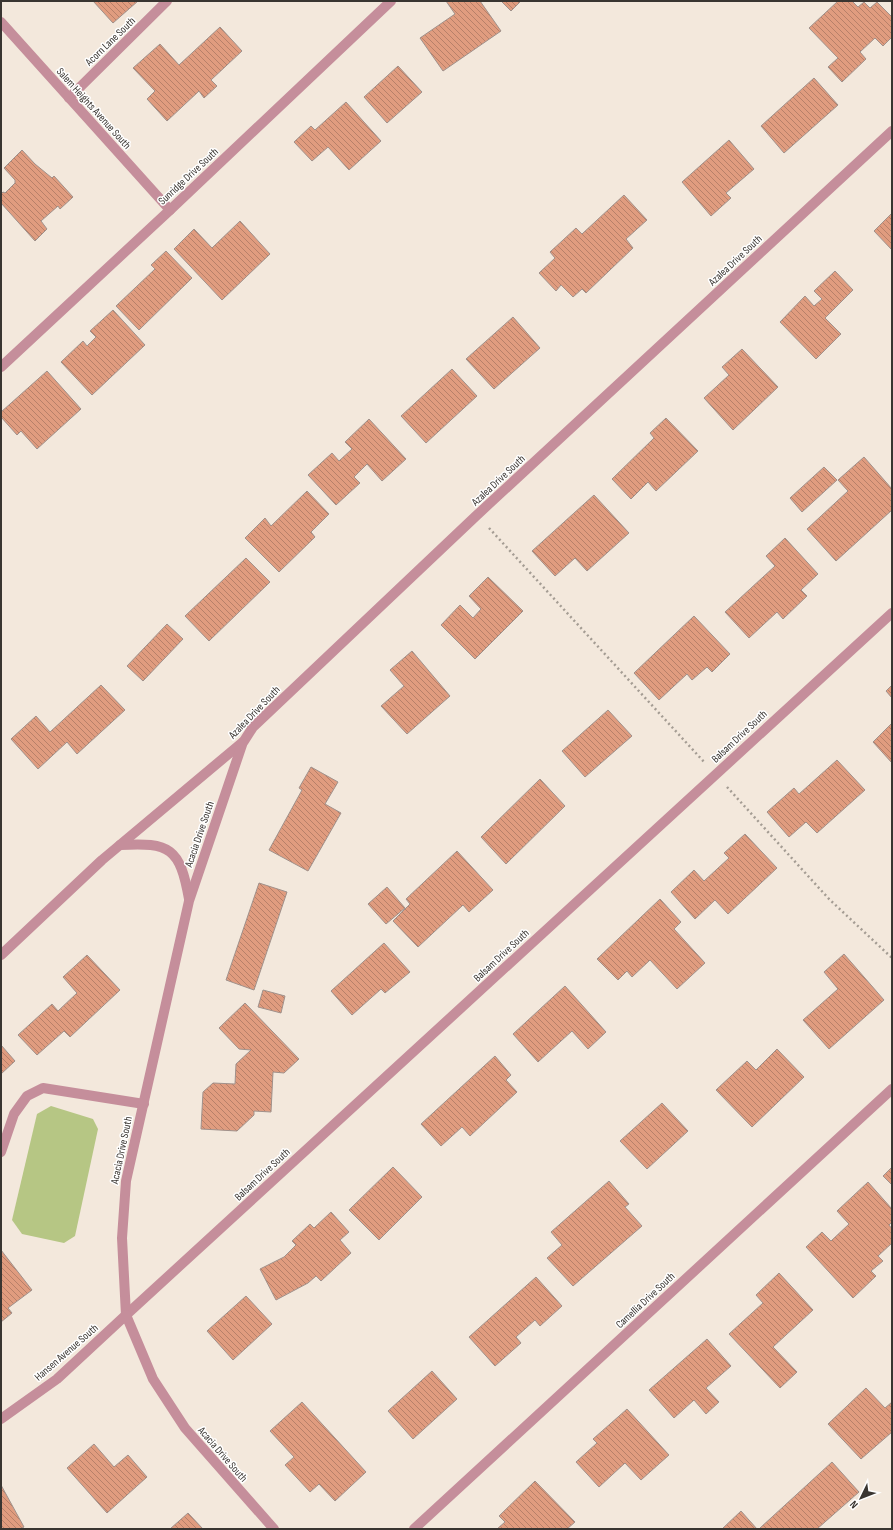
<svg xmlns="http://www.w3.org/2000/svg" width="893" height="1530" viewBox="0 0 893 1530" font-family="'Sofia Sans Condensed',sans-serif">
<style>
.park{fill:#b6c684}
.building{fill:url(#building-back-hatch);stroke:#a0918b}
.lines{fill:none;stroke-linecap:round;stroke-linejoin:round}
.path{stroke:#a49c93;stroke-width:2.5;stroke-dasharray:2 3;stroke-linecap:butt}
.service{stroke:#c58e9b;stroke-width:10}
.minor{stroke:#c58e9b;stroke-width:10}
.tertiary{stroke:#c58e9b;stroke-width:10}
.labels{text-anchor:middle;stroke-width:3;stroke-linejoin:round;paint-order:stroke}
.street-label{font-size:11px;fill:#393531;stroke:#fff}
</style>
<defs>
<pattern id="building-back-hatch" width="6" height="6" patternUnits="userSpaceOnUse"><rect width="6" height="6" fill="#e09c7f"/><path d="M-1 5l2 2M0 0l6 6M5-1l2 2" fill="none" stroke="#b78069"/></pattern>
</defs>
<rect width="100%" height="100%" fill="#f3e8dc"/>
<!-- park -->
<polygon class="park" points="51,1106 93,1119 98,1129 75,1236 64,1243 22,1234 12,1220 37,1114"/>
<!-- building -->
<g class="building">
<polygon points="93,1 138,1 113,23"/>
<polygon points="446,1 480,1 501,31 443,71 420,38 455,14"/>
<polygon points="501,1 521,1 511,11"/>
<polygon points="838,1 852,1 858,7 864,2 870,8 877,2 892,17 892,37 883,46 875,38 860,52 866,59 842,82 828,67 838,58 809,28"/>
<polygon points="220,27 242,51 211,80 217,86 204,98 199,91 167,121 147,99 155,91 133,68 160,44 179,65"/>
<polygon points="398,66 422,92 387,123 364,97"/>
<polygon points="814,78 838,105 784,153 761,126"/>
<polygon points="346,102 381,141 349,170 328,147 312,161 294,142 311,126 315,130"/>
<polygon points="729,140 754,169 726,193 731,198 711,216 682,182"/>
<polygon points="22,150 35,164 52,178 54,176 73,197 60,209 58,206 41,221 47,229 35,241 1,203 1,194 3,192 5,193 15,183 15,180 4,168"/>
<polygon points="624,195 647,220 626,239 633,248 586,293 582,289 573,297 561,285 556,291 539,273 555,258 550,252 576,228 582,234"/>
<polygon points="892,213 892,250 874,231"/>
<polygon points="240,221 270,254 222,300 174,249 194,229 212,248"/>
<polygon points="166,251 192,278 139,330 116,306 155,269 151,265"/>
<polygon points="835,271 853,290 825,318 841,334 816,359 780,322 805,296 814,306 822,299 814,291"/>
<polygon points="113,310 145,345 92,395 61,362 83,341 87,346 96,337 90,331"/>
<polygon points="513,317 540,348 494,389 466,359"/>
<polygon points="742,349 778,387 733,430 704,398 729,375 722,367"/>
<polygon points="452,369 477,396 426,443 401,416"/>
<polygon points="47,371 81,409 37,449 21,431 17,435 1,417 1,412"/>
<polygon points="666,418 698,451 656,491 648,482 631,499 612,479 654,438 650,433"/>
<polygon points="369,419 406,459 382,481 367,464 354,477 360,483 336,505 308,475 332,453 339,461 352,449 345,442"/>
<polygon points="864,457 892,489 892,510 836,561 807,529 848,491 838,480"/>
<polygon points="824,467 837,480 802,512 790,498"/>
<polygon points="307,491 329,514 311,532 315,537 279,572 245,538 265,518 271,526"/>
<polygon points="594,495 629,533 587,571 575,558 555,576 532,551"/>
<polygon points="785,538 818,574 801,590 807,596 783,619 777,612 749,638 725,612 775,566 766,556"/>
<polygon points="246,558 270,582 209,641 185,616"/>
<polygon points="488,577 523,611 475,659 441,625 460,605 473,618 481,609 469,596"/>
<polygon points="694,616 730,654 712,672 707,667 692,680 687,674 659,700 634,673"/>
<polygon points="167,624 183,639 143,681 127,666"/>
<polygon points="412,651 450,696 407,734 381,706 404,686 390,670"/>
<polygon points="101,685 125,710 77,754 67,742 38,769 11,739 36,716 50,732"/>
<polygon points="892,685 892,698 886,691"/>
<polygon points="608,710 632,736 585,777 562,751"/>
<polygon points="892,723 892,763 873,742"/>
<polygon points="837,760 865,790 817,833 806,822 789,837 767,812 794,788 799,794"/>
<polygon points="311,767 338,782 325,804 341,813 308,871 269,850 302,790 299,788"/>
<polygon points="540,779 565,806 506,864 481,837"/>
<polygon points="745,834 777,868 728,914 715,900 695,919 671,892 694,870 704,881 729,858 724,853"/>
<polygon points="457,851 493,890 469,912 463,905 418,947 393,921 410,904 406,899"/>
<polygon points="259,883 287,892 254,990 226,980"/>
<polygon points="387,887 405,908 386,924 368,904"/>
<polygon points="660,899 681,922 674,929 705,963 677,989 650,960 632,977 627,971 618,980 597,959"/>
<polygon points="384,943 410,972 385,993 381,989 352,1015 331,991"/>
<polygon points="844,954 884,1000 829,1049 803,1020 838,989 824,972"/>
<polygon points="87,955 120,990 70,1037 64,1031 37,1055 18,1035 52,1004 58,1011 77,993 63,977"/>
<polygon points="565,986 606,1032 588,1049 572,1031 538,1062 513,1034"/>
<polygon points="263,990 285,996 281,1013 258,1007"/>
<polygon points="245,1003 299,1059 284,1073 273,1072 271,1112 254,1111 254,1115 237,1131 201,1129 203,1092 213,1083 235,1084 236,1064 251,1050 239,1049 219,1028"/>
<polygon points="1,1045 15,1061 1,1074"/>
<polygon points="777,1049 804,1077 752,1127 716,1090 747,1061 756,1070"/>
<polygon points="495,1056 511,1075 506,1080 517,1092 470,1136 462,1127 441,1146 421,1124"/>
<polygon points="662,1103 688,1131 647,1169 620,1141"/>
<polygon points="393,1167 422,1197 379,1240 349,1210"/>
<polygon points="892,1167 892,1185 883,1176"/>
<polygon points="609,1181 629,1204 625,1207 642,1226 573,1286 547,1258 562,1245 551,1232"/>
<polygon points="868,1182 892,1209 892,1222 889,1225 892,1229 892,1243 878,1256 883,1261 871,1271 876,1276 853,1298 806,1247 822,1232 831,1241 849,1224 837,1211"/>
<polygon points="331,1212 349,1232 340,1240 351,1253 321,1281 316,1276 308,1283 276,1300 260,1269 284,1257 296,1245 292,1241 310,1224 314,1228"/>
<polygon points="1,1250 32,1290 8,1308 12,1313 1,1322"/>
<polygon points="779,1273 813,1310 773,1347 797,1372 780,1388 729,1334 763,1303 756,1295"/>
<polygon points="536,1277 562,1306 540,1326 535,1320 516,1337 521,1343 495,1366 469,1337"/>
<polygon points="246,1296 272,1324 233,1360 207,1331"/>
<polygon points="707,1339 731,1366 706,1388 719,1402 706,1414 694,1400 674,1418 649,1390"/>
<polygon points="432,1371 457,1399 413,1439 388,1411"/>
<polygon points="866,1388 885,1408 892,1402 892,1432 861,1459 828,1424"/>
<polygon points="302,1402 366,1472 335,1501 319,1484 310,1492 285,1465 294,1457 270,1431"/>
<polygon points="627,1409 669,1455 641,1480 625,1463 599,1487 576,1462 597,1443 593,1439"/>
<polygon points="94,1444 114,1467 128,1455 147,1477 107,1513 67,1468"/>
<polygon points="832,1462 859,1492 817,1529 761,1529 760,1528"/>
<polygon points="535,1481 575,1522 567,1529 497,1529 505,1522 499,1516"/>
<polygon points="1,1485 24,1527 20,1529 1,1529"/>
<polygon points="741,1511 757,1529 722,1529"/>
<polygon points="188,1513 203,1529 170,1529"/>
</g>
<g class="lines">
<!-- path -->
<g class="path">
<polyline points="489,528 705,763"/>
<polyline points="727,787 829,899 892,958"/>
</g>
<!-- service -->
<polyline class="service" points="1,1152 14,1114 27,1096 43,1088 144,1104"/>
<!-- minor -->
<g class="minor">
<polyline points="1,22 170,210"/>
<polyline points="69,98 167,1"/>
<polyline points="1,367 170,210 391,1"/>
<path d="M120,845C170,842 180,848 189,899"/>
<polyline points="1,955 102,860 244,741 253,727 477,515 892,131"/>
<polyline points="126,1315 892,613"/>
<polyline points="126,1315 122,1238 126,1181 189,901 243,742"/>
<polyline points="414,1529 892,1089"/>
</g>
<!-- tertiary -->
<polyline class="tertiary" points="1,1419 57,1379 126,1315 153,1379 185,1428 274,1529"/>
</g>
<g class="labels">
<!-- street labels -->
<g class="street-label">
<text transform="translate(110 41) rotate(-44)" y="4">Acorn Lane South</text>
<text transform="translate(94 108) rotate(48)" y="4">Salem Heights Avenue South</text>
<text transform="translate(188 176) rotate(-43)" y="4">Sunridge Drive South</text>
<text transform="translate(735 260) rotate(-43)" y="4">Azalea Drive South</text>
<text transform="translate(498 480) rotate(-43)" y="4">Azalea Drive South</text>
<text transform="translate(254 712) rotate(-46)" y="4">Azalea Drive South</text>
<text transform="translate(739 736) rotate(-43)" y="4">Balsam Drive South</text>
<text transform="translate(199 834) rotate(-71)" y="4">Acacia Drive South</text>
<text transform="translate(501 955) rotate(-43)" y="4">Balsam Drive South</text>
<text transform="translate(121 1150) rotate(-78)" y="4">Acacia Drive South</text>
<text transform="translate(262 1174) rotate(-43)" y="4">Balsam Drive South</text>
<text transform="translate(645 1300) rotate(-43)" y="4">Camellia Drive South</text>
<text transform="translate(66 1352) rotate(-41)" y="4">Hansen Avenue South</text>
<text transform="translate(223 1454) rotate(49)" y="4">Acacia Drive South</text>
</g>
</g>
<!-- border -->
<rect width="893" height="1530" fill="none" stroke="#393531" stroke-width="4"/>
<!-- north arrow -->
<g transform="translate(861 1498) rotate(227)" stroke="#ffffff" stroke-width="3" paint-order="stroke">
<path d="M0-3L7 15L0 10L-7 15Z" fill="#393531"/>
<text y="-6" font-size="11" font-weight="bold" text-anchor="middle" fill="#393531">N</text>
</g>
</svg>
